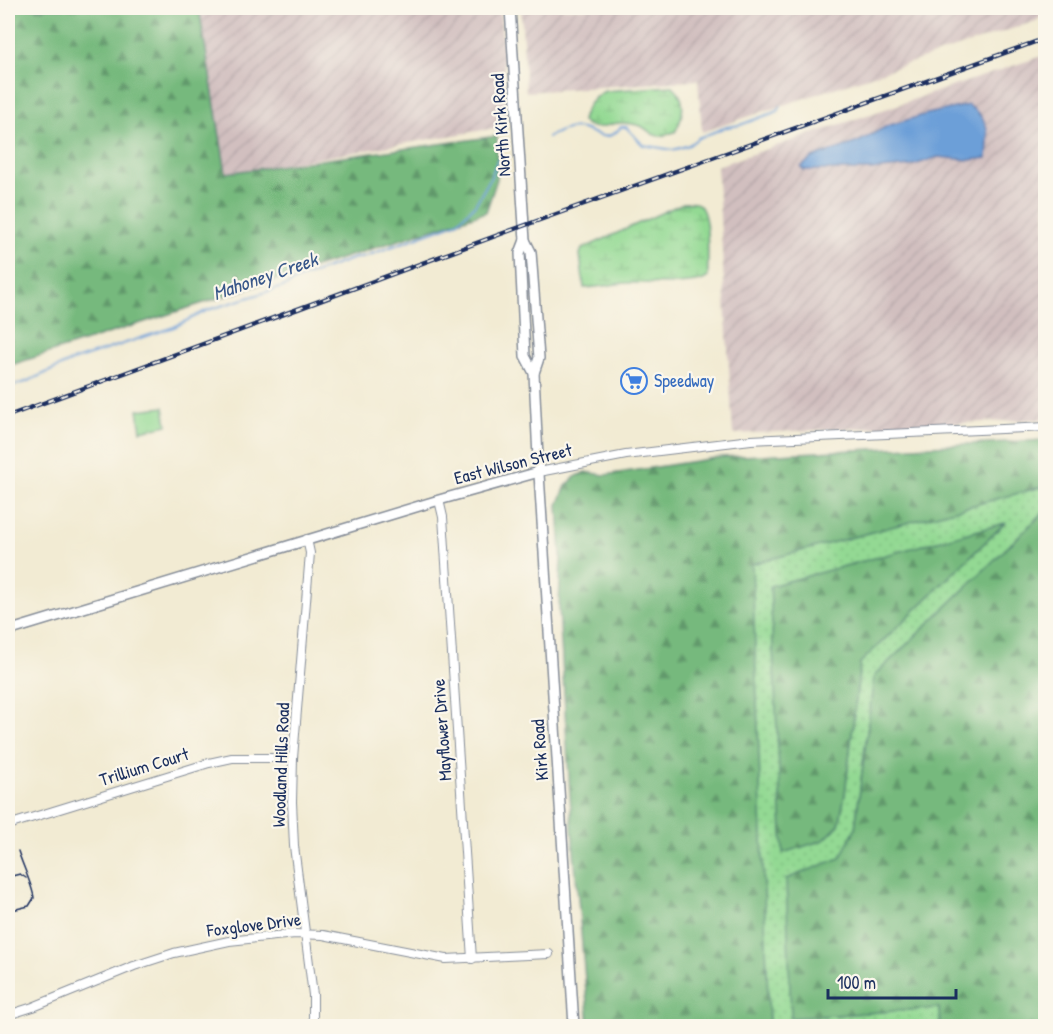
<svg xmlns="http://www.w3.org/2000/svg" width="1053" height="1034" viewBox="0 0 1053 1034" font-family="'Patrick Hand',sans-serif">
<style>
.industrial{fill:url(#industrial-furrows)}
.grass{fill:url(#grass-dots);stroke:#578478;stroke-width:1.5;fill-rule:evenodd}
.forest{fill:url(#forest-firs);stroke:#48746e;stroke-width:1.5}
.wetland{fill:url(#wetland-marsh);stroke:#578478;stroke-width:1.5}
.park{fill:url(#park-tufts);stroke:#578478;stroke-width:1.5}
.water{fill:#6c9fd8;stroke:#44679b;stroke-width:1.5}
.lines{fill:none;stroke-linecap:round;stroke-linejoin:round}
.stream{stroke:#6c9fd8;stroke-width:2}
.minor-casing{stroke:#868d98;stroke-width:10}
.tertiary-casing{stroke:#868d98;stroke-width:12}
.minor{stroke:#fff;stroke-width:8}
.tertiary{stroke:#fff;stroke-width:9}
.tram{stroke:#1b2f5e;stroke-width:1.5}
.rail-casing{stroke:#1b2f5e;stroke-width:4.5}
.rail{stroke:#fbf7ec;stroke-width:2;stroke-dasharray:7;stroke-linecap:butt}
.labels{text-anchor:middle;stroke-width:4.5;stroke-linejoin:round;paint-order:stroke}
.street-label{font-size:18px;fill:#1b2f5e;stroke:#fbf7ec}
.shop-label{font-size:18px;fill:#366cbe;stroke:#fbf7ec;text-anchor:start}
.water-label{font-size:20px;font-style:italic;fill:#375689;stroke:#fbf7ec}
</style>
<defs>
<pattern id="industrial-furrows" width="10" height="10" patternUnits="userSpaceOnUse" patternTransform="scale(1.5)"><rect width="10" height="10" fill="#d1bfbf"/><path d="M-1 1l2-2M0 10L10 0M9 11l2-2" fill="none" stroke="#b3a4a7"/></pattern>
<pattern id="grass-dots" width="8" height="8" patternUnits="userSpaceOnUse" patternTransform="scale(1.5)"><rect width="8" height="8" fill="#93d993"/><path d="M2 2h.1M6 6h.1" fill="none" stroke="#7ebb81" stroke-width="1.8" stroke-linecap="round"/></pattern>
<pattern id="forest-firs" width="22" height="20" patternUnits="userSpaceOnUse" patternTransform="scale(1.5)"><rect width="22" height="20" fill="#76b97d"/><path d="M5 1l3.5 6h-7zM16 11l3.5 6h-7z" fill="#60976a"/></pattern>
<pattern id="wetland-marsh" width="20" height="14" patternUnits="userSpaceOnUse" patternTransform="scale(1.5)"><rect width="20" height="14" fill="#93d993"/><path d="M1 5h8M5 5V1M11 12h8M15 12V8" fill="none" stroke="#7ebb81"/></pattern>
<pattern id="park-tufts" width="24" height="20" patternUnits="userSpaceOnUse" patternTransform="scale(1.5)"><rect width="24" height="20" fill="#93d993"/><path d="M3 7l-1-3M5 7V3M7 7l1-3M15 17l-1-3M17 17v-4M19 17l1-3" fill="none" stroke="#7ebb81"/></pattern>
</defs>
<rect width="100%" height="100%" fill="#fbf7ec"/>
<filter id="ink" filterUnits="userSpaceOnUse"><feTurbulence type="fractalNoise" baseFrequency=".0167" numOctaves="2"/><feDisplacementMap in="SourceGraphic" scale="12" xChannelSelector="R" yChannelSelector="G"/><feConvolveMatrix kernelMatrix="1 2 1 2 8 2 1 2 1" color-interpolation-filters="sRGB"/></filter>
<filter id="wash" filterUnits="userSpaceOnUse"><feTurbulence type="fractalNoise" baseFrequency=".008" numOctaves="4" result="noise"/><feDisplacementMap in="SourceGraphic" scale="24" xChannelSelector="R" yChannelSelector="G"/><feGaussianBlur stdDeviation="1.35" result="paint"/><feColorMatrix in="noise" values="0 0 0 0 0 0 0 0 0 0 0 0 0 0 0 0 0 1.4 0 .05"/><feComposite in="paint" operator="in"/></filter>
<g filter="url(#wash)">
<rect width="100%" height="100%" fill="#f2ebd3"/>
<!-- industrial -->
<g class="industrial">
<polygon points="199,8 500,8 507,126 226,174"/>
<polygon points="521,8 1045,8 1046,12 1036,21 702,132 698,80 526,92"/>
<polygon points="1045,55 1045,419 733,434 717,166"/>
</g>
<!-- grass -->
<path class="grass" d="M1045,486V513L1042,514L874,676L855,829L840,858L791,1018L939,1008L940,1026H769L751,564ZM1004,524L860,663L845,794L839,825L770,586Z"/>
<!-- forest -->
<g class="forest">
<polygon points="8,8 199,8 226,173 497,136 497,179 486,212 8,366"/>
<polygon points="1045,440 1045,486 752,564 769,1026 589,1026 572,829 559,608 561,556 558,505 566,486 575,477 585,472 605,475 722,457"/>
<polygon points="1045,513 1045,1026 940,1026 939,1008 791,1018 786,879 840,858 855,829 874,676 1042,514"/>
<polygon points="1005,523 860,663 845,794 839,825 824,840 783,853 770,586"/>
</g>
<!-- wetland -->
<g class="wetland">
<path d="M673,86C687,98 684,117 675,132C671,133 666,135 661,136C652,137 648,129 641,126C635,124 628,123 622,123C607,122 597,135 582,121C585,108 593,97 605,91Z"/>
<path d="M683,203C688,203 693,201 698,204C711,213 707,262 708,277C697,288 644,282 627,283C613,284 599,287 584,288L580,254L582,249Z"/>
</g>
<!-- park -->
<polygon class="park" points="164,407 167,425 141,431 138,410"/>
<!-- water -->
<path class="water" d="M968,105C990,119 989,133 987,158L970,160L938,157L911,166L870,170H804L801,167L812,158L858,142L887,126L927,114Z"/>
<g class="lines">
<!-- stream -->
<g class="stream">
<path d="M548,137C558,132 566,128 576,128C594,129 604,147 621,127H626L643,145L673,150L689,145L698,138L727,127L740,125L778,111L781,106"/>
<polyline points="8,387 26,382 72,361 174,327 208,310 286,286 298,279 352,259 369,255 456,223 475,205 490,179 497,161 502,157"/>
</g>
</g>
</g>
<g filter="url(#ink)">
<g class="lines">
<defs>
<g id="minor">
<polyline points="539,472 626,455 751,440 1046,427"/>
<polyline points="439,500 443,517 472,959"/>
<polyline points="307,539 310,553 293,758 292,802 294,846 313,995 313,1026"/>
<polyline points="8,825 209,763 232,758 293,758"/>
<polyline points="8,1015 33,1007 134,966 174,953 229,941 295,934 323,935 446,959 549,954"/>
</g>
<g id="tertiary">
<polyline points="510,8 524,226 525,240 531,252 539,358 534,373 538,458 574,1026"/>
<polyline points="525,240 520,253 525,356 534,373"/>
<polyline points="8,631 439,500 539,472"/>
</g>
</defs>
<!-- minor casing -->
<use href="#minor" class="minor-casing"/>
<!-- tertiary casing -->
<use href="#tertiary" class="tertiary-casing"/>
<!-- minor -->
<use href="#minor" class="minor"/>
<!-- tertiary -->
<use href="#tertiary" class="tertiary"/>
<!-- tram -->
<g class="tram">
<polyline points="8,877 20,874 26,878"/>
<path d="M8,911L29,906L34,898C33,887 22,864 18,851"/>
</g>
<defs>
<polyline id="rail" points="8,416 509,231 1046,38"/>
</defs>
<!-- rail casing -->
<use href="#rail" class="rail-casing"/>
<!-- rail -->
<use href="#rail" class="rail"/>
</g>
</g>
<!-- icons -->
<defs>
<symbol id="supermarket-ring" viewBox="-11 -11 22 22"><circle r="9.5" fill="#fbf7ec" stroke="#3f7fe0" stroke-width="1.5"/><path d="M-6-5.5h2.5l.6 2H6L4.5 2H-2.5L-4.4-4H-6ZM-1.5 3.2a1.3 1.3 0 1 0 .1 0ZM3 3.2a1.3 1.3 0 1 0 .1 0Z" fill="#3f7fe0"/></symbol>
</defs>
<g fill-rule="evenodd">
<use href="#supermarket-ring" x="619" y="366" width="30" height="30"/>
</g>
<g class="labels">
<!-- street labels -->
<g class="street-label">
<text transform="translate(501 125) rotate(-94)" y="6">North Kirk Road</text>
<text transform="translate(513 464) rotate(-14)" y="6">East Wilson Street</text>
<text transform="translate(442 730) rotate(-94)" y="6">Mayflower Drive</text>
<text transform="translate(540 750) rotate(-94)" y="6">Kirk Road</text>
<text transform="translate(281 765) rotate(-88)" y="6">Woodland Hills Road</text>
<text transform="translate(144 767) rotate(-17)" y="6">Trillium Court</text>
<text transform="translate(254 925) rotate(-7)" y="6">Foxglove Drive</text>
</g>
<!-- shop labels -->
<g class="shop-label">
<text x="654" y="387">Speedway</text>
</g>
<!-- water labels -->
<g class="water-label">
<text transform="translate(265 276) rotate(-19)" y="7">Mahoney Creek</text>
</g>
</g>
<!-- margin -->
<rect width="1053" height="1034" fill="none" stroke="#fbf7ec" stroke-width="30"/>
<!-- scale -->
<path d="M828 989v9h128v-9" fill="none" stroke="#1b2f5e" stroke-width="3"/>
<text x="837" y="989" font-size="18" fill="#1b2f5e" stroke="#fbf7ec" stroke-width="4.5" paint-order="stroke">100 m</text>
</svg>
